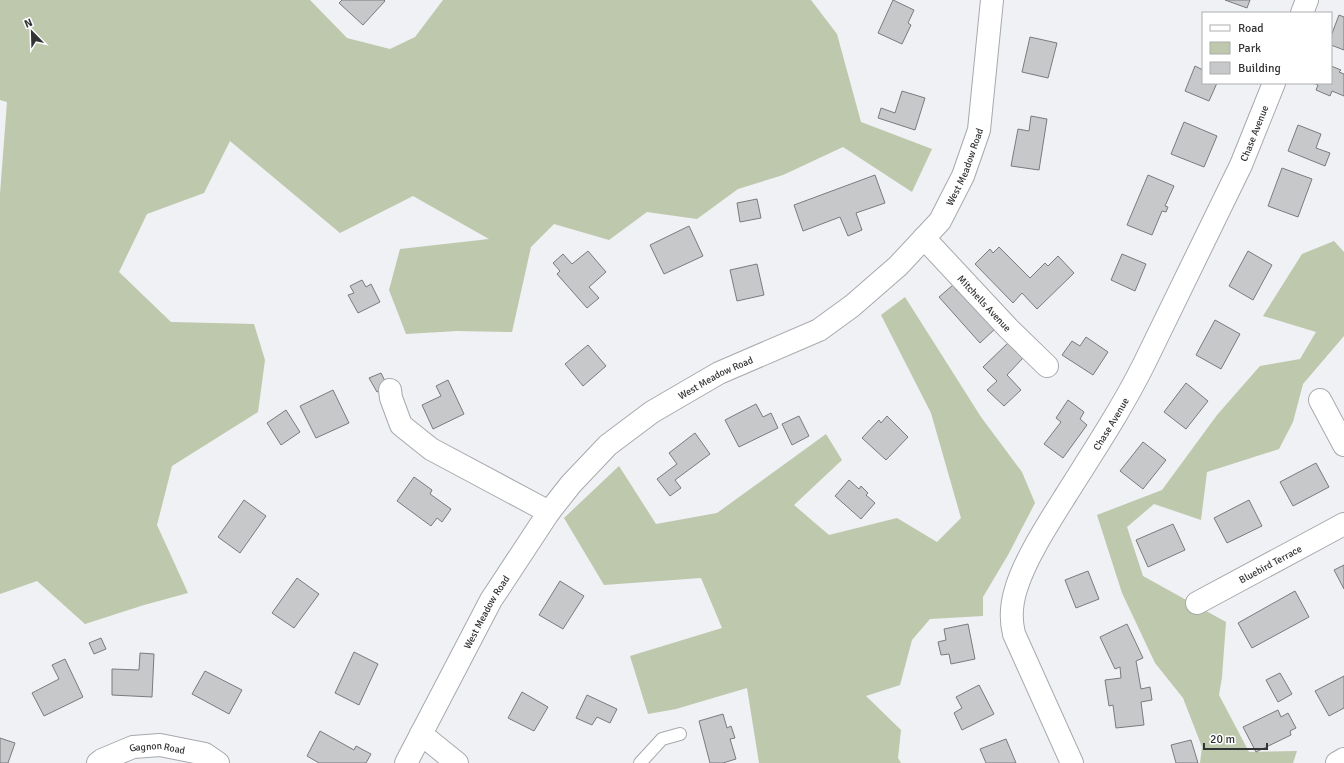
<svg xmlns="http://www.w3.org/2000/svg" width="1344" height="763" viewBox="0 0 1344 763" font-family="Signika,sans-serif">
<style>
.green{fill:#bdc8ac}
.building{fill:#c6c8ca;stroke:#7a7b7e}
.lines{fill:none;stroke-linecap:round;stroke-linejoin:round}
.lane-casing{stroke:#a7a9ac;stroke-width:14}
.street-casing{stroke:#a7a9ac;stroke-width:24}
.secondary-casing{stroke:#a7a9ac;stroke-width:24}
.lane{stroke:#fff;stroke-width:12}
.street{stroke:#fff;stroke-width:22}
.secondary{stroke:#fff;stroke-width:22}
.labels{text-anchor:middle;stroke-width:3.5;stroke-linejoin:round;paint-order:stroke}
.street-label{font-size:10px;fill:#323334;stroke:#fff}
</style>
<rect width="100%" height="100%" fill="#eff1f4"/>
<!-- green -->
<g class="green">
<polygon points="0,0 310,0 347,38 390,49 415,37 443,0 811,0 837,34 861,122 932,149 912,192 843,147 783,175 738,189 697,219 647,212 609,240 554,224 531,247 512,332 457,331 406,334 389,290 400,249 489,239 413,196 340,233 230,141 204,193 147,214 119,272 171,322 254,324 265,360 258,412 172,466 157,525 188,593 144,605 85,624 37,581 0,594 0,194 7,102 0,100"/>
<polygon points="1334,241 1344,252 1344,336 1303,384 1293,422 1279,449 1207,472 1201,520 1154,504 1127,527 1143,576 1226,622 1222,677 1219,695 1249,752 1297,751 1293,763 1200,763 1202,747 1183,698 1155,663 1122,593 1097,515 1162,490 1217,415 1260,366 1300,359 1316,332 1263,316 1302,254"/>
<polygon points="905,297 981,417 1022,472 1035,503 1008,555 983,597 983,616 930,619 912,640 900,685 866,696 901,730 898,758 901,763 759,763 747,688 676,709 648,714 630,656 722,628 701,578 604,585 564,518 619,466 656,524 717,513 826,434 842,460 794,505 829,535 897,518 937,542 961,518 931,413 881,315"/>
</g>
<!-- building -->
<g class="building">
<polygon points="342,0 384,0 385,1 363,25 339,3"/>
<polygon points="893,0 914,10 908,23 911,25 902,44 878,33"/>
<polygon points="1225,0 1250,0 1247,8"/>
<polygon points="1339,15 1344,17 1344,50 1331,45 1331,36"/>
<polygon points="1030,37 1057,43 1048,78 1022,72"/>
<polygon points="1195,66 1203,70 1203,83 1217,83 1209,101 1185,91"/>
<polygon points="1331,66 1341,70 1339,72 1344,74 1344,96 1332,91 1330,96 1316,90 1318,85 1313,83 1331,83"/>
<polygon points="902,91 925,98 915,130 878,118 881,108 895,113"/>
<polygon points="1031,116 1047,119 1039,170 1011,166 1018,129 1029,131"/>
<polygon points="1184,122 1217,136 1204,167 1171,154"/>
<polygon points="1298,125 1321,134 1316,148 1330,153 1325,166 1288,151"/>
<polygon points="1282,168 1312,179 1298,217 1268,206"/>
<polygon points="875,175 885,203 856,213 862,230 848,236 840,217 803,231 794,205"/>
<polygon points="1148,175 1174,186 1165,206 1168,207 1166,212 1162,211 1152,235 1127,225"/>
<polygon points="757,199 761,218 740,222 737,203"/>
<polygon points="689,226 703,256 664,274 650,245"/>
<polygon points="999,247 1030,278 1045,263 1048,266 1058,256 1074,273 1037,309 1022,293 1013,303 975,264 990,249 993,253"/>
<polygon points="588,251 606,272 589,287 599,298 587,308 557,274 560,271 553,263 563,254 572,264"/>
<polygon points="1248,251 1272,265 1253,300 1229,286"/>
<polygon points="1122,254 1146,264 1135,291 1111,280"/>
<polygon points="757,264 764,295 737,301 730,270"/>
<polygon points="362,280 366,287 371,284 380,302 358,313 348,295 354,293 350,286"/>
<polygon points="953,285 957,291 962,286 997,327 980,343 939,297"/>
<polygon points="1215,320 1240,334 1221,369 1196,355"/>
<polygon points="1086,337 1108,352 1093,375 1062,355 1072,341 1080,346"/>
<polygon points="1008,343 1023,358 1007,375 1021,390 1004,406 987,390 997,381 983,367"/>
<polygon points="588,345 606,366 583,386 565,364"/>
<polygon points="381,373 388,387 377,392 369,378"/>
<polygon points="448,380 464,414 433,429 422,405 441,396 436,386"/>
<polygon points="1186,383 1208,401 1186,429 1164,412"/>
<polygon points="333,390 349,423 316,438 300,406"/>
<polygon points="1068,400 1084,412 1080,419 1087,425 1063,458 1044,444 1061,422 1056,418"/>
<polygon points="756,404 763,417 771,413 778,428 739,447 725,420"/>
<polygon points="286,410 300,432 281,445 267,423"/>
<polygon points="799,416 809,436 792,445 782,424"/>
<polygon points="887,416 908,437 886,460 862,438 879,420 881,423"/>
<polygon points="695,433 710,454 675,480 681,488 670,496 657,479 677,464 669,453"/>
<polygon points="1143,442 1166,460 1143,489 1120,471"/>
<polygon points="1316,463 1329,487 1293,506 1280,482"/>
<polygon points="414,477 432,490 430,494 451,509 442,522 437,518 431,526 397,501"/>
<polygon points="849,480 859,489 861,486 868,493 866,495 875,503 861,519 835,496"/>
<polygon points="244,500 266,516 240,553 218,537"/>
<polygon points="1249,500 1262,526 1227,543 1214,518"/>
<polygon points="1173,524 1185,550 1148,567 1136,540"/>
<polygon points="1344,565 1344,589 1334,570"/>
<polygon points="1088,571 1099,599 1076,608 1065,580"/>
<polygon points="297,578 319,594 294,628 272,613"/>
<polygon points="560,581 584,596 563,629 539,615"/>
<polygon points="1295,591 1309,617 1252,648 1238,623"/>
<polygon points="968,624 975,659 951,664 949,654 941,655 938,642 946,640 944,629"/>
<polygon points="1127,624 1143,658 1136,661 1141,689 1150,687 1152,700 1141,702 1144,725 1116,728 1113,705 1109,706 1105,680 1121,678 1120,667 1115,669 1100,637"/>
<polygon points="101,638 106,649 94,654 89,643"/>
<polygon points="354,652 378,664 359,705 335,693"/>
<polygon points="140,653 154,654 152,697 112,695 112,669 139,670"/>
<polygon points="65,659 83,697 44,716 32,693 59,679 52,665"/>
<polygon points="205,671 242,690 229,714 192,694"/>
<polygon points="1280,673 1292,694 1278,702 1266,680"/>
<polygon points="1344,676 1344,708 1329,716 1315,691"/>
<polygon points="979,685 994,714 962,730 954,713 962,708 956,697"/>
<polygon points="522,692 548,707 534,731 508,718"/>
<polygon points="587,695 617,709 610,723 597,717 592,725 576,718"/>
<polygon points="1278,710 1281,717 1288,713 1296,728 1290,731 1291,735 1256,752 1243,727"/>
<polygon points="723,714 727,728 731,726 735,738 730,739 736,759 723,763 710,763 699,721"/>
<polygon points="320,731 354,750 356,746 371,754 366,763 319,763 307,756"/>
<polygon points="0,738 15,743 8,763 0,763"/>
<polygon points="1006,739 1016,763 986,763 980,749"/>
<polygon points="1191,740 1198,763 1176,763 1171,745"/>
</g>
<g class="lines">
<defs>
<polyline id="lane" points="640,763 662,739 680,734"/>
<g id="street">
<polyline points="1302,13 1307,0"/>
<path id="s1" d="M924,238L1008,328L1047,366"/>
<polyline points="390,390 391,398 401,425 431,449 549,512"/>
<polyline points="1320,400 1344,445"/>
<path id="s2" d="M1197,603L1344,524"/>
<polyline points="421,734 457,763"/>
<path id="s3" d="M98,763L102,760L133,747L160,745L205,754L218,763"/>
<path id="s4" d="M1072,763L1014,634C1010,618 1011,605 1016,589C1025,559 1049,522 1066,495C1093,452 1121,410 1144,364L1241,165L1274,83"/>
<polyline points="1337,763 1344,759"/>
</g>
<g id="secondary">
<path id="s5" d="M406,763L491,600L549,512L571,484L608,445L652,412L719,373L819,330L852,306L898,266L940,221L963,176L979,130L992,0"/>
</g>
</defs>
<!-- lane casing -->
<use href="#lane" class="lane-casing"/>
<!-- street casing -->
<use href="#street" class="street-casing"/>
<!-- secondary casing -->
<use href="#secondary" class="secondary-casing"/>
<!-- lane -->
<use href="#lane" class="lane"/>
<!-- street -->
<use href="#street" class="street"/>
<!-- secondary -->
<use href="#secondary" class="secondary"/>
</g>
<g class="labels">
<!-- street labels -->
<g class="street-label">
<text dy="4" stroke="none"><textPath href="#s4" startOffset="702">Chase Avenue</textPath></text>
<text dy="4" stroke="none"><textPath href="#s5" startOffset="843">West Meadow Road</textPath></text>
<text dy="4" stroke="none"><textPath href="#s1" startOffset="89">Mitchells Avenue</textPath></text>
<text dy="4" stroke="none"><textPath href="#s5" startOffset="506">West Meadow Road</textPath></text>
<text dy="4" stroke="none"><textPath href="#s4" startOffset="378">Chase Avenue</textPath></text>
<text dy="4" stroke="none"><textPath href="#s2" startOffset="83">Bluebird Terrace</textPath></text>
<text dy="4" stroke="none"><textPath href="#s5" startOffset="171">West Meadow Road</textPath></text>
<text dy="4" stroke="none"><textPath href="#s3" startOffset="63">Gagnon Road</textPath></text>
</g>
</g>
<!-- legend -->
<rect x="1202" y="12" width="130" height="72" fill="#ffffff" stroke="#adadae"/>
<rect x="1210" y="25" width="20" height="6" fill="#ffffff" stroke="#adadae"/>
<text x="1238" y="32" font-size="12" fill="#323334">Road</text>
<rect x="1210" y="42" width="20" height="12" fill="#bdc8ac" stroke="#adadae"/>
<text x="1238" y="52" font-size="12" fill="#323334">Park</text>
<rect x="1210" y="62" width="20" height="12" fill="#c6c8ca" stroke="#adadae"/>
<text x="1238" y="72" font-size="12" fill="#323334">Building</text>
<!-- north arrow -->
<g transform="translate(32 32) rotate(337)" stroke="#ffffff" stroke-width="3" paint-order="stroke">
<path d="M0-3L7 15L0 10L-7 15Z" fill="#323334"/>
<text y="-6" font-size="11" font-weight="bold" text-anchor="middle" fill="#323334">N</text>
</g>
<!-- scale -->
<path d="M1204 743v6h63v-6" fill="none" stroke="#323334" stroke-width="2"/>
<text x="1210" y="743" font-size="12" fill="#323334" stroke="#ffffff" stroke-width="3" paint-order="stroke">20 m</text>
</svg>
